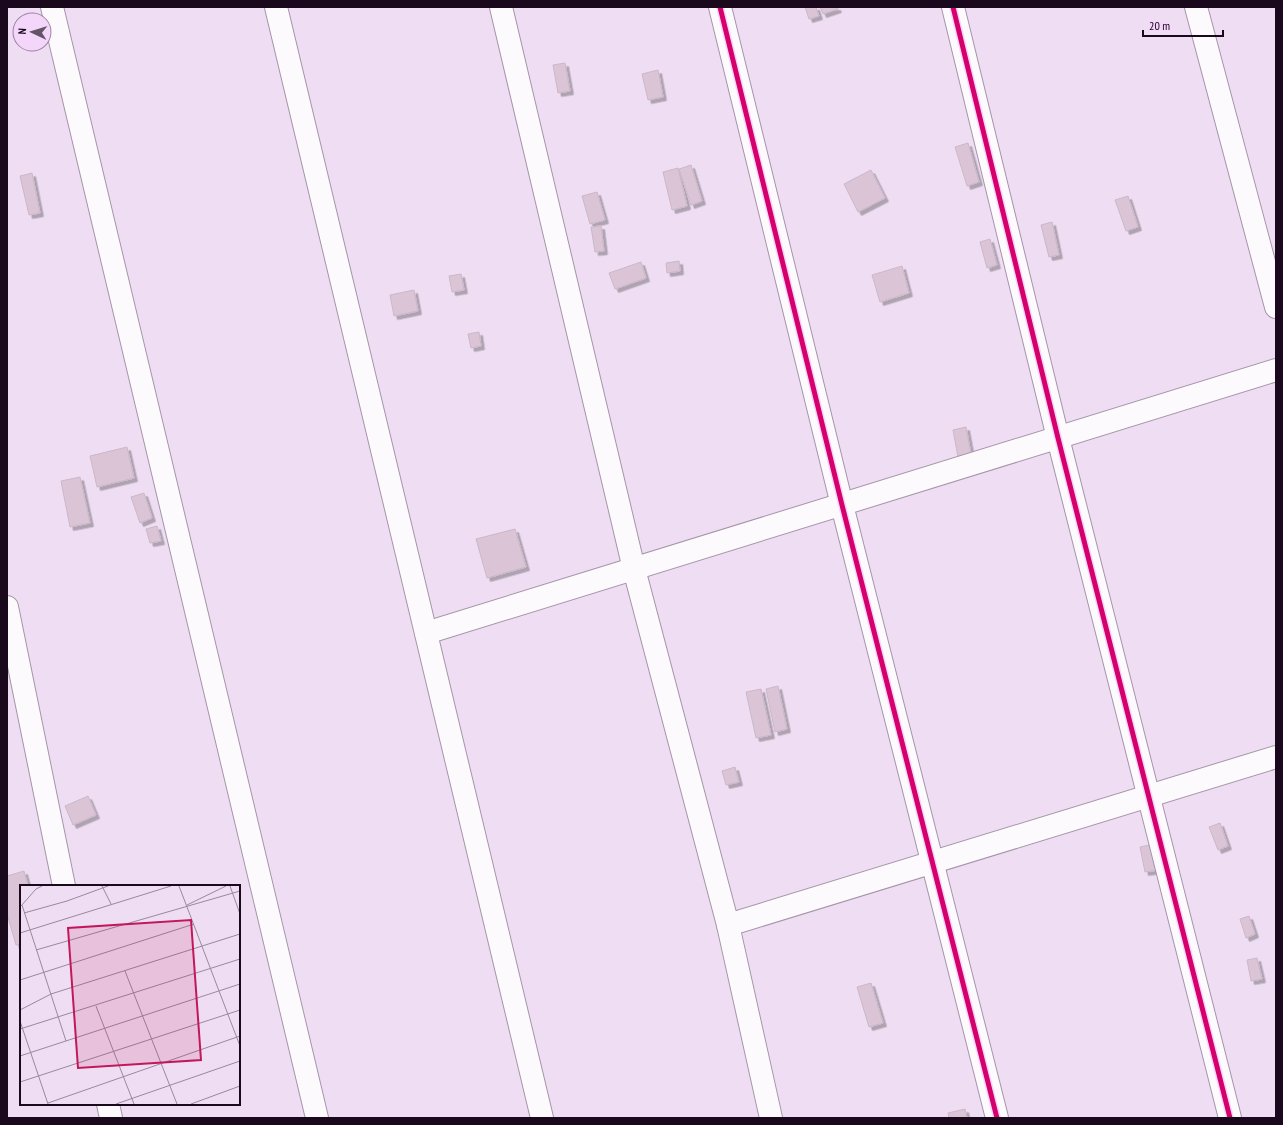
<svg xmlns="http://www.w3.org/2000/svg" width="1283" height="1125" viewBox="0 0 1283 1125" font-family="'PT Sans Narrow',sans-serif">
<style>
.building{fill:#dac4d6;stroke:#cbb7c9;filter:url(#shadow)}
.lines{fill:none;stroke-linecap:round;stroke-linejoin:round}
.street-casing{stroke:#a595a8;stroke-width:24}
.street{stroke:#fdfafd;stroke-width:22}
.cycleway-casing{stroke:#f5d6fb;stroke-width:8}
.cycleway{stroke:#d6006c;stroke-width:5}
.inset-road{fill:none;stroke:#9a889d;stroke-width:1}
.view{fill:#c2185b;fill-opacity:0.15;stroke:#c2185b;stroke-width:2}
.inset-edge{fill:none;stroke:#1a081d;stroke-width:2}
</style>
<defs>
<filter id="shadow"><feDropShadow dx="3.5" dy="3.5" stdDeviation="0" flood-color="#0004"/></filter>
</defs>
<rect width="100%" height="100%" fill="#efdef3"/>
<!-- building -->
<g class="building">
<polygon points="805,7 816,7 819,16 809,19"/>
<polygon points="820,7 837,7 838,9 823,14"/>
<polygon points="565,63 570,91 558,93 553,65"/>
<polygon points="658,70 663,97 648,100 642,74"/>
<polygon points="968,143 979,182 967,186 955,147"/>
<polygon points="691,165 702,201 691,205 679,169"/>
<polygon points="678,168 687,206 672,210 663,172"/>
<polygon points="871,170 885,198 858,212 844,184"/>
<polygon points="32,173 40,213 29,215 20,176"/>
<polygon points="597,192 605,220 590,224 582,196"/>
<polygon points="1128,196 1138,227 1126,231 1115,200"/>
<polygon points="1052,222 1059,255 1049,257 1041,225"/>
<polygon points="601,226 604,251 595,252 591,227"/>
<polygon points="990,239 997,265 987,268 980,242"/>
<polygon points="679,261 680,271 667,273 666,263"/>
<polygon points="641,262 646,278 615,289 609,273"/>
<polygon points="902,266 909,293 880,302 872,275"/>
<polygon points="461,274 464,290 452,292 449,276"/>
<polygon points="414,290 418,311 394,316 390,295"/>
<polygon points="479,332 481,346 471,348 468,334"/>
<polygon points="966,427 971,454 958,457 953,430"/>
<polygon points="127,447 134,478 97,487 90,456"/>
<polygon points="80,477 90,523 70,527 61,481"/>
<polygon points="144,493 152,518 140,523 131,497"/>
<polygon points="157,526 161,541 150,543 146,529"/>
<polygon points="515,529 526,567 487,578 476,539"/>
<polygon points="778,686 787,729 775,732 766,689"/>
<polygon points="761,689 771,735 756,738 746,692"/>
<polygon points="735,767 739,782 726,785 722,771"/>
<polygon points="88,796 96,815 73,825 65,806"/>
<polygon points="1220,823 1228,846 1218,850 1209,827"/>
<polygon points="1154,844 1158,870 1145,872 1140,847"/>
<polygon points="24,871 28,886 21,886 21,944 16,945 7,914 7,876"/>
<polygon points="1249,916 1255,934 1246,938 1240,919"/>
<polygon points="1257,958 1262,979 1251,981 1247,960"/>
<polygon points="871,983 883,1023 869,1027 857,987"/>
<polygon points="965,1109 967,1118 949,1118 948,1113"/>
</g>
<g class="lines">
<defs>
<g id="street">
<polyline points="52,7 317,1118"/>
<polyline points="276,7 542,1118"/>
<polyline points="501,7 634,569 728,925 771,1118"/>
<polyline points="720,7 842,505 997,1118"/>
<polyline points="953,7 1058,438 1230,1118"/>
<polyline points="1196,7 1276,307"/>
<polyline points="7,607 64,886"/>
<polyline points="426,633 1276,370"/>
<polyline points="728,925 1276,757"/>
<polyline points="108,1104 111,1118"/>
</g>
</defs>
<!-- street casing -->
<use href="#street" class="street-casing"/>
<!-- street -->
<use href="#street" class="street"/>
<defs>
<g id="cycleway">
<polyline points="720,7 842,505 997,1118"/>
<polyline points="953,7 1058,438 1230,1118"/>
</g>
</defs>
<!-- cycleway casing -->
<use href="#cycleway" class="cycleway-casing"/>
<!-- cycleway -->
<use href="#cycleway" class="cycleway"/>
</g>
<!-- overview -->
<g transform="translate(20 885)">
<rect width="220" height="220" fill="#efdef3"/>
<path class="inset-road" d="M82,1L91,19M159,1L220,161M210,1L220,29V41M2,20L46,156M167,20L206,1M1,21L16,4L22,1M4,28L47,16L88,1M0,48L151,1M16,65L220,6M105,86L157,219M0,95L174,39M76,121L114,219M0,125L31,109L220,49M0,136L28,219M0,144L220,74M0,171L220,99M0,197L220,125M28,218L220,151M96,219L220,176M171,219L220,201"/>
<path class="view" d="M171,35L181,175L58,183L48,43Z"/>
<rect width="220" height="220" class="inset-edge"/>
</g>
<!-- border -->
<rect width="1283" height="1125" fill="none" stroke="#1a081d" stroke-width="16"/>
<!-- north arrow -->
<g transform="translate(32 32) rotate(274)"><circle r="19" fill="#f5d6fb" stroke="#9d84a2"/>
<path d="M0-3L7 15L0 10L-7 15Z" fill="#655368"/>
<text y="-6" font-size="11" font-weight="bold" text-anchor="middle" fill="#1a081d">N</text>
</g>
<!-- scale -->
<path d="M1143 30v6h80v-6" fill="none" stroke="#1a081d" stroke-width="2"/>
<text x="1149" y="30" font-size="12" fill="#1a081d" stroke="#f5d6fb" stroke-width="3" paint-order="stroke">20 m</text>
</svg>
